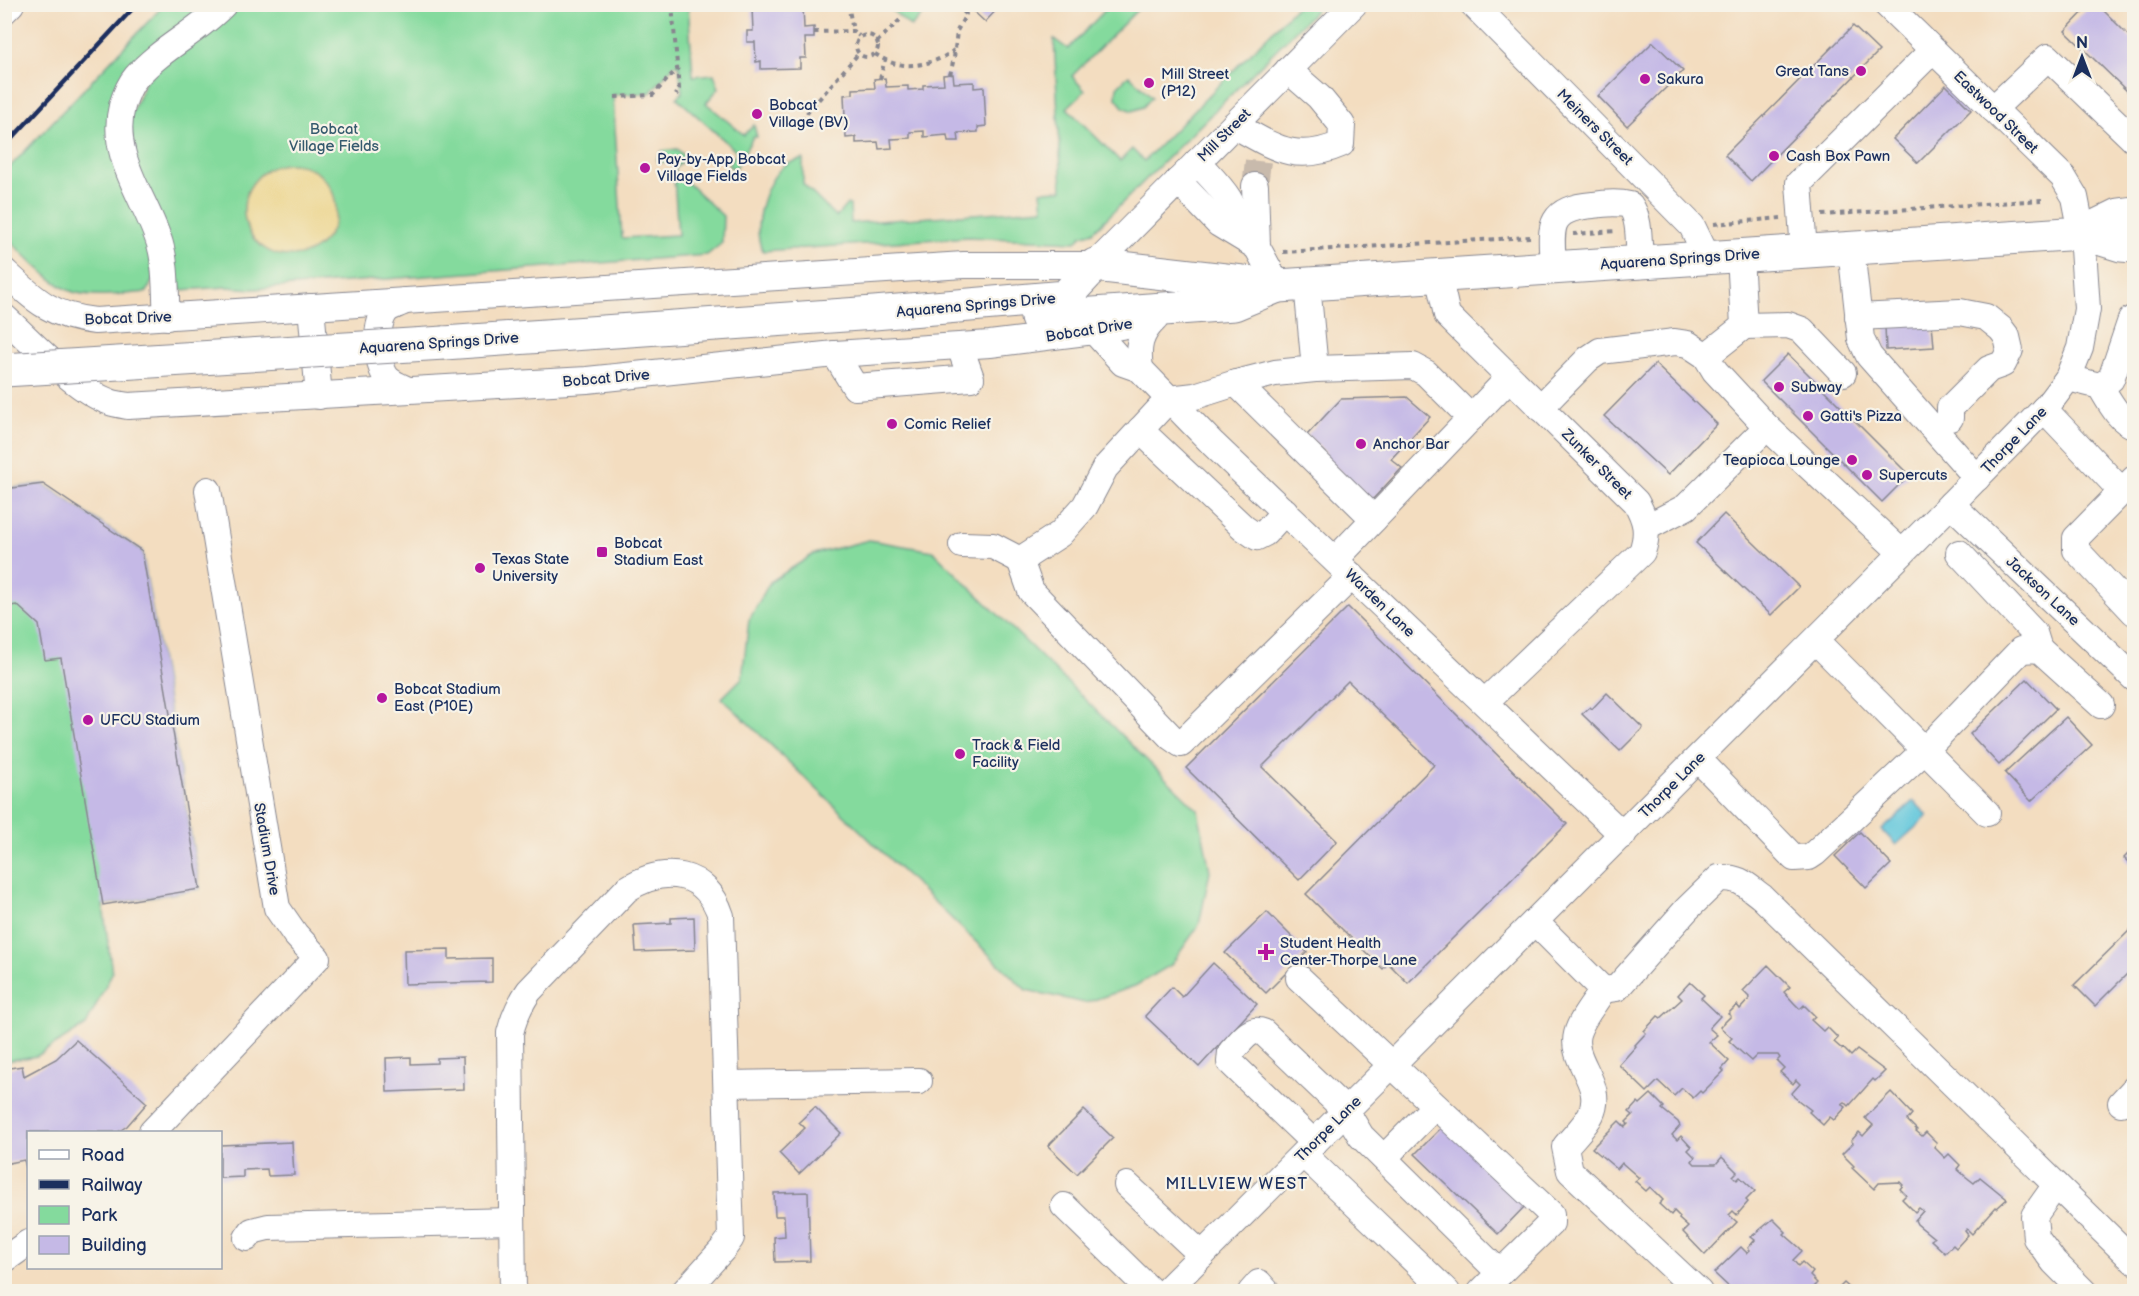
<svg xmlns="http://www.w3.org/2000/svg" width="2139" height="1296" viewBox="0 0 2139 1296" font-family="'Balsamiq Sans',sans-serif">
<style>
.green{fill:#84da9d;stroke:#50847e;stroke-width:1.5}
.sand{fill:#eeda9e;stroke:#84847e;stroke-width:1.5}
.water{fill:#5ec6db;stroke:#3c7a9c;stroke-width:1.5}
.building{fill:#c5b9e6}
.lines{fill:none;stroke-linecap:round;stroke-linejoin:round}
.minor-tunnel{stroke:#c8baac;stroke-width:26;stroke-dasharray:26 13;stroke-linecap:butt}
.minor-casing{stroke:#87868f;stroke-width:28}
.major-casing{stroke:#87868f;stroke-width:35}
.path{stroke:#87868f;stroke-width:4;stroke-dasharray:4.5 4.5;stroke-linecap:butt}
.minor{stroke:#fff;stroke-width:26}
.major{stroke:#fff;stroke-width:33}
.rail{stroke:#1b2f5e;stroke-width:4.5}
.major-bridge-casing{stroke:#87868f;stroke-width:35;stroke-linecap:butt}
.major-bridge{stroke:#fff;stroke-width:33}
.poi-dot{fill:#b5179e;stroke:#f7f3e8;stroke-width:2}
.labels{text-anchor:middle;stroke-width:4.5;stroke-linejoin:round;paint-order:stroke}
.poi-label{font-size:15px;fill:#1b2f5e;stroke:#f7f3e8;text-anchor:start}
.street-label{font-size:15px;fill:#1b2f5e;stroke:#f7f3e8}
.park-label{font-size:15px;fill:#355a6e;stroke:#f7f3e8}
.neighbourhood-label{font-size:16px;letter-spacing:1.5px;fill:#1b2f5e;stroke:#f7f3e8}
</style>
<rect width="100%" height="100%" fill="#f7f3e8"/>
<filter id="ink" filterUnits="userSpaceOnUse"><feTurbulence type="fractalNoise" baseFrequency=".0167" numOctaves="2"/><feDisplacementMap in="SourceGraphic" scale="12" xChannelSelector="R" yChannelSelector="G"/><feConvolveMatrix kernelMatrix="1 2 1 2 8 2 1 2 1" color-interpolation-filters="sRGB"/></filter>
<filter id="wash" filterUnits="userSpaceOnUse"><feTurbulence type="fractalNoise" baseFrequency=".008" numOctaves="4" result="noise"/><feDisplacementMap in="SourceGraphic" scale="24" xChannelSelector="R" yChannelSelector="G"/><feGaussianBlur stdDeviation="1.35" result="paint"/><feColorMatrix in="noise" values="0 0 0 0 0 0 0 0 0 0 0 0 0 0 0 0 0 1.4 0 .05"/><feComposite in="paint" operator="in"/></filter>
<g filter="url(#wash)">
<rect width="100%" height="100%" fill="#f3ddc0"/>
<!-- green -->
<g class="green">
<polygon points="688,4 693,76 714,74 719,88 706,103 744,135 754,125 757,137 753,137 735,169 728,166 737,152 677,98 682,93 679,65 674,65 650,93 613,95 622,238 678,235 673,162 657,162 657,159 662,151 677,149 682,154 684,159 674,170 723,216 722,243 707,255 253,289 227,287 181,290 175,278 134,160 130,117 146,80 235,5"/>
<path d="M164,5H212L121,81L150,246L153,279L147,292C123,294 97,298 73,292C53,286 21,251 5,236L4,173Z"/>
<polygon points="886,5 931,5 911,27"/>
<path d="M1110,5H1142L1072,76L1085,91L1067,108L1120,161L1132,149L1144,161L1298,5H1321L1093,232L1081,236L1076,242L968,237L763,251C750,229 765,179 785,165C790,162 798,160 803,159V184L836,217L847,204L850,205L851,223L1043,209L1041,191L1062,190L1054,39L1068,49Z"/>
<polygon points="1129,75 1152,97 1143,107 1132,111 1123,107 1116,98 1117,87"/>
<polygon points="43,484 142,551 200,889 103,905 112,973 86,1025 37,1056 5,1061 4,489"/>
<polygon points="869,540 933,551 1198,810 1210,871 1199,925 1171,965 1135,986 1085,1003 1026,990 722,698 742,678 749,620 770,582 814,554"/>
</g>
<!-- sand -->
<circle class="sand" cx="290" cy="210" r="46"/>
<!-- water -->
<polygon class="water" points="1914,801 1928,816 1896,845 1882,830"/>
<g id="blocks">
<!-- building -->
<g class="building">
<polygon points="757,4 800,4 800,8 803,7 804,28 814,27 814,38 805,38 806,58 800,58 800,68 761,69 761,61 756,62 755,42 747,42 747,31 753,31 752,8 757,7"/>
<polygon points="966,4 1002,4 985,22"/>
<polygon points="2091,4 2097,4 2134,41 2134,94 2130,89 2127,91 2065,31"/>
<polygon points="1853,26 1879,51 1751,181 1725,155"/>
<polygon points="1653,42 1683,71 1627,126 1598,96"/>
<polygon points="953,74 954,83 974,82 974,88 984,87 986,126 978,127 978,132 958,133 959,141 948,141 947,135 924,137 924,131 910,132 910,138 891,139 892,148 879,149 878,142 856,143 856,137 846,138 844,95 853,94 853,89 875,88 874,79 885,78 886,87 908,86 908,90 923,89 923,85 944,84 943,75"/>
<polygon points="1946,85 1971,110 1918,163 1893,139"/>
<polygon points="1932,323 1934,347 1886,350 1885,326"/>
<polygon points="1788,354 1909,475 1882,502 1761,381"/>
<polygon points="1655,364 1717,424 1668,475 1604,416"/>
<polygon points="1407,397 1430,417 1391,459 1402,468 1372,500 1324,457 1326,453 1307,435 1341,399"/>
<polygon points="43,484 142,551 200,889 103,905 61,658 45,660 39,625 17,605 4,607 4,489"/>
<polygon points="1724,514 1799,587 1771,615 1696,543"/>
<polygon points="1348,607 1567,824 1408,983 1388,963 1383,969 1306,894 1434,765 1348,681 1262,767 1337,841 1299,880 1186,768"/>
<polygon points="2027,679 2056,709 1999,765 1970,734"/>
<polygon points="1607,693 1643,728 1620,751 1582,714 1590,707 1592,709"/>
<polygon points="2066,717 2092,745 2031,801 2005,773"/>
<polygon points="1860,832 1891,864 1866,888 1835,856"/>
<polygon points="2134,848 2134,868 2124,858"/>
<polygon points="1267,912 1307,952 1266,993 1225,953"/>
<polygon points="694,917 695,950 636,952 634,925 671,923 671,918"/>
<polygon points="2134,926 2134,967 2095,1006 2074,985"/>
<polygon points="449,949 449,959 492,958 492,982 405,984 404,950"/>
<polygon points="1213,963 1257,1004 1199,1067 1145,1016 1172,987 1182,997"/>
<polygon points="1768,965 1790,987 1784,992 1794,1003 1800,1009 1804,1005 1815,1016 1811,1020 1823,1031 1827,1027 1838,1038 1834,1042 1842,1049 1843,1048 1851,1056 1857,1050 1885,1071 1875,1081 1873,1079 1849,1106 1845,1102 1842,1104 1846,1107 1834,1120 1830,1117 1823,1125 1809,1112 1811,1110 1794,1097 1792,1093 1800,1084 1796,1080 1793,1084 1780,1072 1784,1068 1777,1061 1780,1058 1778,1055 1757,1055 1751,1061 1729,1041 1732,1038 1720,1027 1731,1016 1728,1014 1737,1005 1740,1009 1750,998 1743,991"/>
<polygon points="1690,982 1704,995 1701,998 1720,1016 1709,1028 1717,1035 1709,1042 1729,1061 1722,1069 1724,1071 1702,1093 1700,1091 1693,1098 1682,1088 1674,1096 1658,1081 1647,1092 1619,1065 1636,1046 1635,1045 1646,1033 1644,1031 1658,1016 1661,1018 1682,999 1678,995"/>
<polygon points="76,1040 147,1103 127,1126 118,1132 28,1132 28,1175 24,1160 4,1164 4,1069 22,1066 24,1076 56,1059"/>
<polygon points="411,1057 411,1064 437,1063 437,1058 463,1057 464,1089 387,1092 386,1058"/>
<polygon points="1891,1092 1912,1114 1907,1120 1917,1130 1916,1131 1922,1136 1926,1132 1937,1143 1934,1147 1945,1158 1949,1154 1960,1165 1957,1169 1965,1176 1974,1183 1980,1177 2007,1199 1997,1208 1996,1207 1972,1234 1967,1229 1965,1231 1968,1235 1956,1248 1953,1245 1945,1253 1931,1240 1934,1238 1917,1224 1915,1220 1923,1211 1919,1208 1915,1212 1902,1199 1906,1195 1900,1189 1903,1185 1900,1182 1879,1183 1874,1189 1852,1168 1854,1166 1842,1154 1853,1143 1851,1141 1859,1132 1863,1136 1873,1125 1865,1118"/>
<polygon points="1651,1094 1664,1107 1662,1109 1678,1122 1680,1126 1672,1135 1677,1140 1681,1136 1691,1147 1688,1150 1695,1157 1692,1161 1695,1164 1716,1164 1722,1157 1737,1172 1733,1176 1737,1180 1740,1177 1755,1191 1746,1200 1748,1202 1737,1215 1733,1211 1729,1215 1737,1222 1705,1255 1683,1232 1688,1227 1679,1219 1680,1217 1674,1211 1671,1215 1659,1204 1663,1200 1650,1187 1646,1191 1635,1181 1639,1178 1622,1163 1617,1169 1592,1148 1619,1121 1625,1127 1628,1124 1626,1122 1633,1115 1629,1112 1638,1102 1640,1104"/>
<polygon points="815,1107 841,1133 799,1174 779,1153 805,1128 799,1122"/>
<polygon points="1084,1110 1113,1138 1077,1174 1048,1146"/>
<polygon points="1445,1124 1527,1204 1498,1234 1415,1154"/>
<polygon points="292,1142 294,1175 268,1176 267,1169 243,1170 243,1177 220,1178 220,1145"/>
<polygon points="808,1192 810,1261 775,1262 774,1237 785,1236 784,1216 775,1216 774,1193"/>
<polygon points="1773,1219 1786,1232 1784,1234 1800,1248 1802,1251 1793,1260 1798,1266 1802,1262 1813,1272 1810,1276 1817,1283 1814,1286 1817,1289 1838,1289 1844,1283 1854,1292 1746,1292 1744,1289 1741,1292 1736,1292 1731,1287 1730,1288 1714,1273 1741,1247 1747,1253 1750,1250 1748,1248 1755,1240 1751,1237"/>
</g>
</g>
</g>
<g filter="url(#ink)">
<use href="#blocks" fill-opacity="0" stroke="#87868f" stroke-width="1.5"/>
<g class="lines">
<!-- minor-tunnel -->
<polyline class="minor-tunnel" points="1255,186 1258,161"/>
<defs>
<g id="minor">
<polyline points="1473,4 1692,226 1707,257"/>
<polyline points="4,11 11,4"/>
<polyline points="1993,109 2048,57 2134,140"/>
<path d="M1234,125C1274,147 1295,164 1341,144L1342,125L1319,97L1288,70"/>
<path d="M1197,162C1219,186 1237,200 1240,235"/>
<polyline points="1178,181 1219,224 1257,247"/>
<polyline points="1255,186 1257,247 1278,286"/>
<polyline points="1851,249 1861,339 1869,356 1977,478"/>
<polyline points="1804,251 1799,183 1932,51"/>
<path d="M1553,267C1551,228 1546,209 1593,205C1605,203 1618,202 1630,205C1641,220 1638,244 1640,262"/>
<path d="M4,271C35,300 51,316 95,321L964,265H1095L1354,4"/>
<path d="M1438,275L1447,315L1636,502C1646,520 1649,532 1642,552L1485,702"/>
<path d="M405,301C400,304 392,306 388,309C373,322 376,367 388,379C393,384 402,387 408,390"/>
<polyline points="311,307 319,396"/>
<path d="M4,317C32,342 75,390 110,402C115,404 122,405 128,406L587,380L835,354L990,344L1094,331L1137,323"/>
<path d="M167,317C165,294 167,267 160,244C146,198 109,157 122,106C125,96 129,85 136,77C161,48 198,32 224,4"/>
<polyline points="1858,317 1960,312 1986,317 2001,329 2007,337 2010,350 2003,364 1989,369 1950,408 1950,418"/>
<polyline points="1744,326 1788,325 1802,330 1843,373"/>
<polyline points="1094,331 1123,363 1140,369 1213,444 1623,835"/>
<polyline points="835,354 855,387 971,378 960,347"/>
<polyline points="1706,356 1744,326 1740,256"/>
<path d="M1140,369C1137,348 1139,334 1155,319"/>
<polyline points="1315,369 1413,366 1426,373 1471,418"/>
<path d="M2068,378L2100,386C2108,399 2119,422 2134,425"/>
<polyline points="1236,383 1374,519"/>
<polyline points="2100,386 2111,379 2131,320 2134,318"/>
<polyline points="1540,408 1588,359 1600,351 1675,342 1688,344 1706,356 1715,371 1767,427 1902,553"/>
<polyline points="2044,409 2115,484 2118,489 2117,495"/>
<polyline points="1140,430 1244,528 1257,537 1265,533 1285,511"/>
<polyline points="2134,479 2076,538 2076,550 2134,612"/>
<polyline points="1951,504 2134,678"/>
<polyline points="1647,527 1686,507 1767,427"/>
<polyline points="962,545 993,546 1020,560 1060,534 1085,506 1105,468 1169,399 1195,396 1236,383 1275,373 1315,369 1307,284"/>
<polyline points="1959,553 2034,633 2039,649"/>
<polyline points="1020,560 1031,591 1171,737 1181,744 1352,576"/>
<polyline points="1335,560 1509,378"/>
<polyline points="1816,641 1987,813"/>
<polyline points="1698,759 1794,858 1809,857 1815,853 1925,750 2021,650 2039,649 2101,705"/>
<path d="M1535,922L1603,990L1617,988L1687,909L1719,878C1740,877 1746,885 1762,897L2134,1261"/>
<path d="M1299,978L1551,1214V1223L1500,1273L1361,1136L1346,1111L1263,1032C1250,1026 1240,1043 1231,1052L1230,1062L1314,1143"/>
<path d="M1603,990C1595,1003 1581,1019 1577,1034C1570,1061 1605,1084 1591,1114C1586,1125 1573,1137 1565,1147L1570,1171L1699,1292"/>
<polyline points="727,1084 919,1081"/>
<polyline points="2121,1103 2134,1089"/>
<polyline points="152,1132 317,958 295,934 277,908 208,490"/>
<polyline points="1303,1154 1447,1292"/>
<polyline points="1384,1158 1435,1106"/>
<polyline points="1127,1185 1202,1255"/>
<polyline points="2056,1185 2034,1216 2036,1238 2054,1262 2084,1292"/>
<polyline points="1064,1206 1152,1292"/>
<polyline points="247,1238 252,1231 268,1227 512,1221"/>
<polyline points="4,1260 28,1243"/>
<path d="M513,1292L510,1033C514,1017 519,1005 529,991L627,889C665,865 706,870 721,916L731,1238L723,1249L684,1292"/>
<polyline points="1165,1292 1951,504 2047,406 2068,378 2080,348 2087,309 2082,233 2075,197 2063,177 1886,4"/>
<polyline points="1251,1292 1259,1283 1267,1292"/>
<polyline points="1481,1292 1500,1273"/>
</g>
<g id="major">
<polyline points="2082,233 2119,215 2134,213"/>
<polyline points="1037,318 1234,304 1275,287"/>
<polyline points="444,343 874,313 1065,297 1095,265 1278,286 2082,233 2121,245 2134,246"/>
</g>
</defs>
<!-- minor casing -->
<use href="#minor" class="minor-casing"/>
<!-- major casing -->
<use href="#major" class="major-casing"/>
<!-- path -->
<g class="path">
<polyline points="672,4 679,89 676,95"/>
<polyline points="848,4 853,31"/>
<polyline points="814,32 853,31 859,36"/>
<circle cx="867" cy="46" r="11"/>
<polyline points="877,42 902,18"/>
<path d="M875,54C882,58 890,63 897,64C915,68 940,62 954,50"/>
<polyline points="950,75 954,58 957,31 966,14 955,4"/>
<polyline points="880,79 885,59"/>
<polyline points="615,97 653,95 677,69"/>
<polyline points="795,127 858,54"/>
<polyline points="1822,215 2042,200"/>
<polyline points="1714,224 1781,218"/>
<polyline points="1573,234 1617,231"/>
<polyline points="1283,252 1530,237"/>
</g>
<!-- minor -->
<use href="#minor" class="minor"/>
<!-- major -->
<use href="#major" class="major"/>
<!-- rail -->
<polyline class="rail" points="4,147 137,4"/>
<defs>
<polyline id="major-bridge" points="4,370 444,343"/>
</defs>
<!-- major-bridge casing -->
<use href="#major-bridge" class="major-bridge-casing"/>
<!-- major-bridge -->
<use href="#major-bridge" class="major-bridge"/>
</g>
</g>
<!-- markers -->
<g class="poi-dot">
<circle cx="1861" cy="71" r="6"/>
<circle cx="1645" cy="79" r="6"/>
<circle cx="1149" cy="83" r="6"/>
<circle cx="757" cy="114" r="6"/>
<circle cx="1774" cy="156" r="6"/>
<circle cx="645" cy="168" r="6"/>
<circle cx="1779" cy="387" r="6"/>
<circle cx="1808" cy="416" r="6"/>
<circle cx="892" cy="424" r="6"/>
<circle cx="1361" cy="444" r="6"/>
<circle cx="1852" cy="460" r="6"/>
<circle cx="1867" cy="475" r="6"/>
<rect x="596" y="546" width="12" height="12" rx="3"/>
<circle cx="480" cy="568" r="6"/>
<circle cx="382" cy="698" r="6"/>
<circle cx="88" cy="720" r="6"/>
<circle cx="960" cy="754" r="6"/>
<path d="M1263 943h6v6h6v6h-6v6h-6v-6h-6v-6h6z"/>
</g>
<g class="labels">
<!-- poi labels -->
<g class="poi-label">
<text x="1849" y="76" text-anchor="end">Great Tans</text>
<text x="1161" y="79">Mill Street<tspan x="1161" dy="17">(P12)</tspan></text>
<text x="1657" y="84">Sakura</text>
<text x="769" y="110">Bobcat<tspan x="769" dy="17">Village (BV)</tspan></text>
<text x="1786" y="161">Cash Box Pawn</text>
<text x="657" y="164">Pay-by-App Bobcat<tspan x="657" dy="17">Village Fields</tspan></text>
<text x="1791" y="392">Subway</text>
<text x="1820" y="421">Gatti's Pizza</text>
<text x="904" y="429">Comic Relief</text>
<text x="1373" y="449">Anchor Bar</text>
<text x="1840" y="465" text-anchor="end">Teapioca Lounge</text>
<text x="1879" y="480">Supercuts</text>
<text x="614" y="548">Bobcat<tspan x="614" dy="17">Stadium East</tspan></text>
<text x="492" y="564">Texas State<tspan x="492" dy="17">University</tspan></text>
<text x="394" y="694">Bobcat Stadium<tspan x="394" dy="17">East (P10E)</tspan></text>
<text x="100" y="725">UFCU Stadium</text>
<text x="972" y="750">Track &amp; Field<tspan x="972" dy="17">Facility</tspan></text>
<text x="1280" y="948">Student Health<tspan x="1280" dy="17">Center-Thorpe Lane</tspan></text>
</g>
<!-- street labels -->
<g class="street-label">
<text transform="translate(1996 112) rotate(44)" y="5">Eastwood Street</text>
<text transform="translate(1595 127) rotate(45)" y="5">Meiners Street</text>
<text transform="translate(1224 135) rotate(-45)" y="5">Mill Street</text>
<text transform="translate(1680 259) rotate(-4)" y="5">Aquarena Springs Drive</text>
<text transform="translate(976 305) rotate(-5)" y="5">Aquarena Springs Drive</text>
<text transform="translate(128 318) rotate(-2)" y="5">Bobcat Drive</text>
<text transform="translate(1089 330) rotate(-9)" y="5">Bobcat Drive</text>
<text transform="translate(439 343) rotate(-4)" y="5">Aquarena Springs Drive</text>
<text transform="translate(606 378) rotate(-5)" y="5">Bobcat Drive</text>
<text transform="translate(2014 440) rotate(-46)" y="5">Thorpe Lane</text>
<text transform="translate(1597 464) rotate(45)" y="5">Zunker Street</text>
<text transform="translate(2043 591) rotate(43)" y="5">Jackson Lane</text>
<text transform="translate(1380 603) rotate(44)" y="5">Warden Lane</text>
<text transform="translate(1672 785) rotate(-45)" y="5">Thorpe Lane</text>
<text transform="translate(267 849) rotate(80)" y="5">Stadium Drive</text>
<text transform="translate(1328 1129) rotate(-45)" y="5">Thorpe Lane</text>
</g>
<!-- park labels -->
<g class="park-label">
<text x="334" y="134">Bobcat<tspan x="334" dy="17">Village Fields</tspan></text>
</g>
<!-- neighbourhood labels -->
<g class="neighbourhood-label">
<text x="1237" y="1189">MILLVIEW WEST</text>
</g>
</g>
<!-- margin -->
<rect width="2139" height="1296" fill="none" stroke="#f7f3e8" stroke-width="24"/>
<!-- legend -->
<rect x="27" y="1131" width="195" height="138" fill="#f7f3e8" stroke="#9fa5b1" stroke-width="1.5"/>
<rect x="39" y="1150" width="30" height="9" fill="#ffffff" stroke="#9fa5b1" stroke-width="1.5"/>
<text x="81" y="1161" font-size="18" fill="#1b2f5e">Road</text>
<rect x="39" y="1180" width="30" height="9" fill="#1b2f5e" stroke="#9fa5b1" stroke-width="1.5"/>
<text x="81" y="1191" font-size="18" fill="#1b2f5e">Railway</text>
<rect x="39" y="1206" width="30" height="18" fill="#84da9d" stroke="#9fa5b1" stroke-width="1.5"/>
<text x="81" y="1221" font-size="18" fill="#1b2f5e">Park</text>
<rect x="39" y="1236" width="30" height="18" fill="#c5b9e6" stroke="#9fa5b1" stroke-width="1.5"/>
<text x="81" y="1251" font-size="18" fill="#1b2f5e">Building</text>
<!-- north arrow -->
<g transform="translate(2082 57)" stroke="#f7f3e8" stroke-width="4.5" paint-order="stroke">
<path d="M0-4.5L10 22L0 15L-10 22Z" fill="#1b2f5e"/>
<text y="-9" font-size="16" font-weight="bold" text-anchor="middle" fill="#1b2f5e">N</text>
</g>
</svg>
